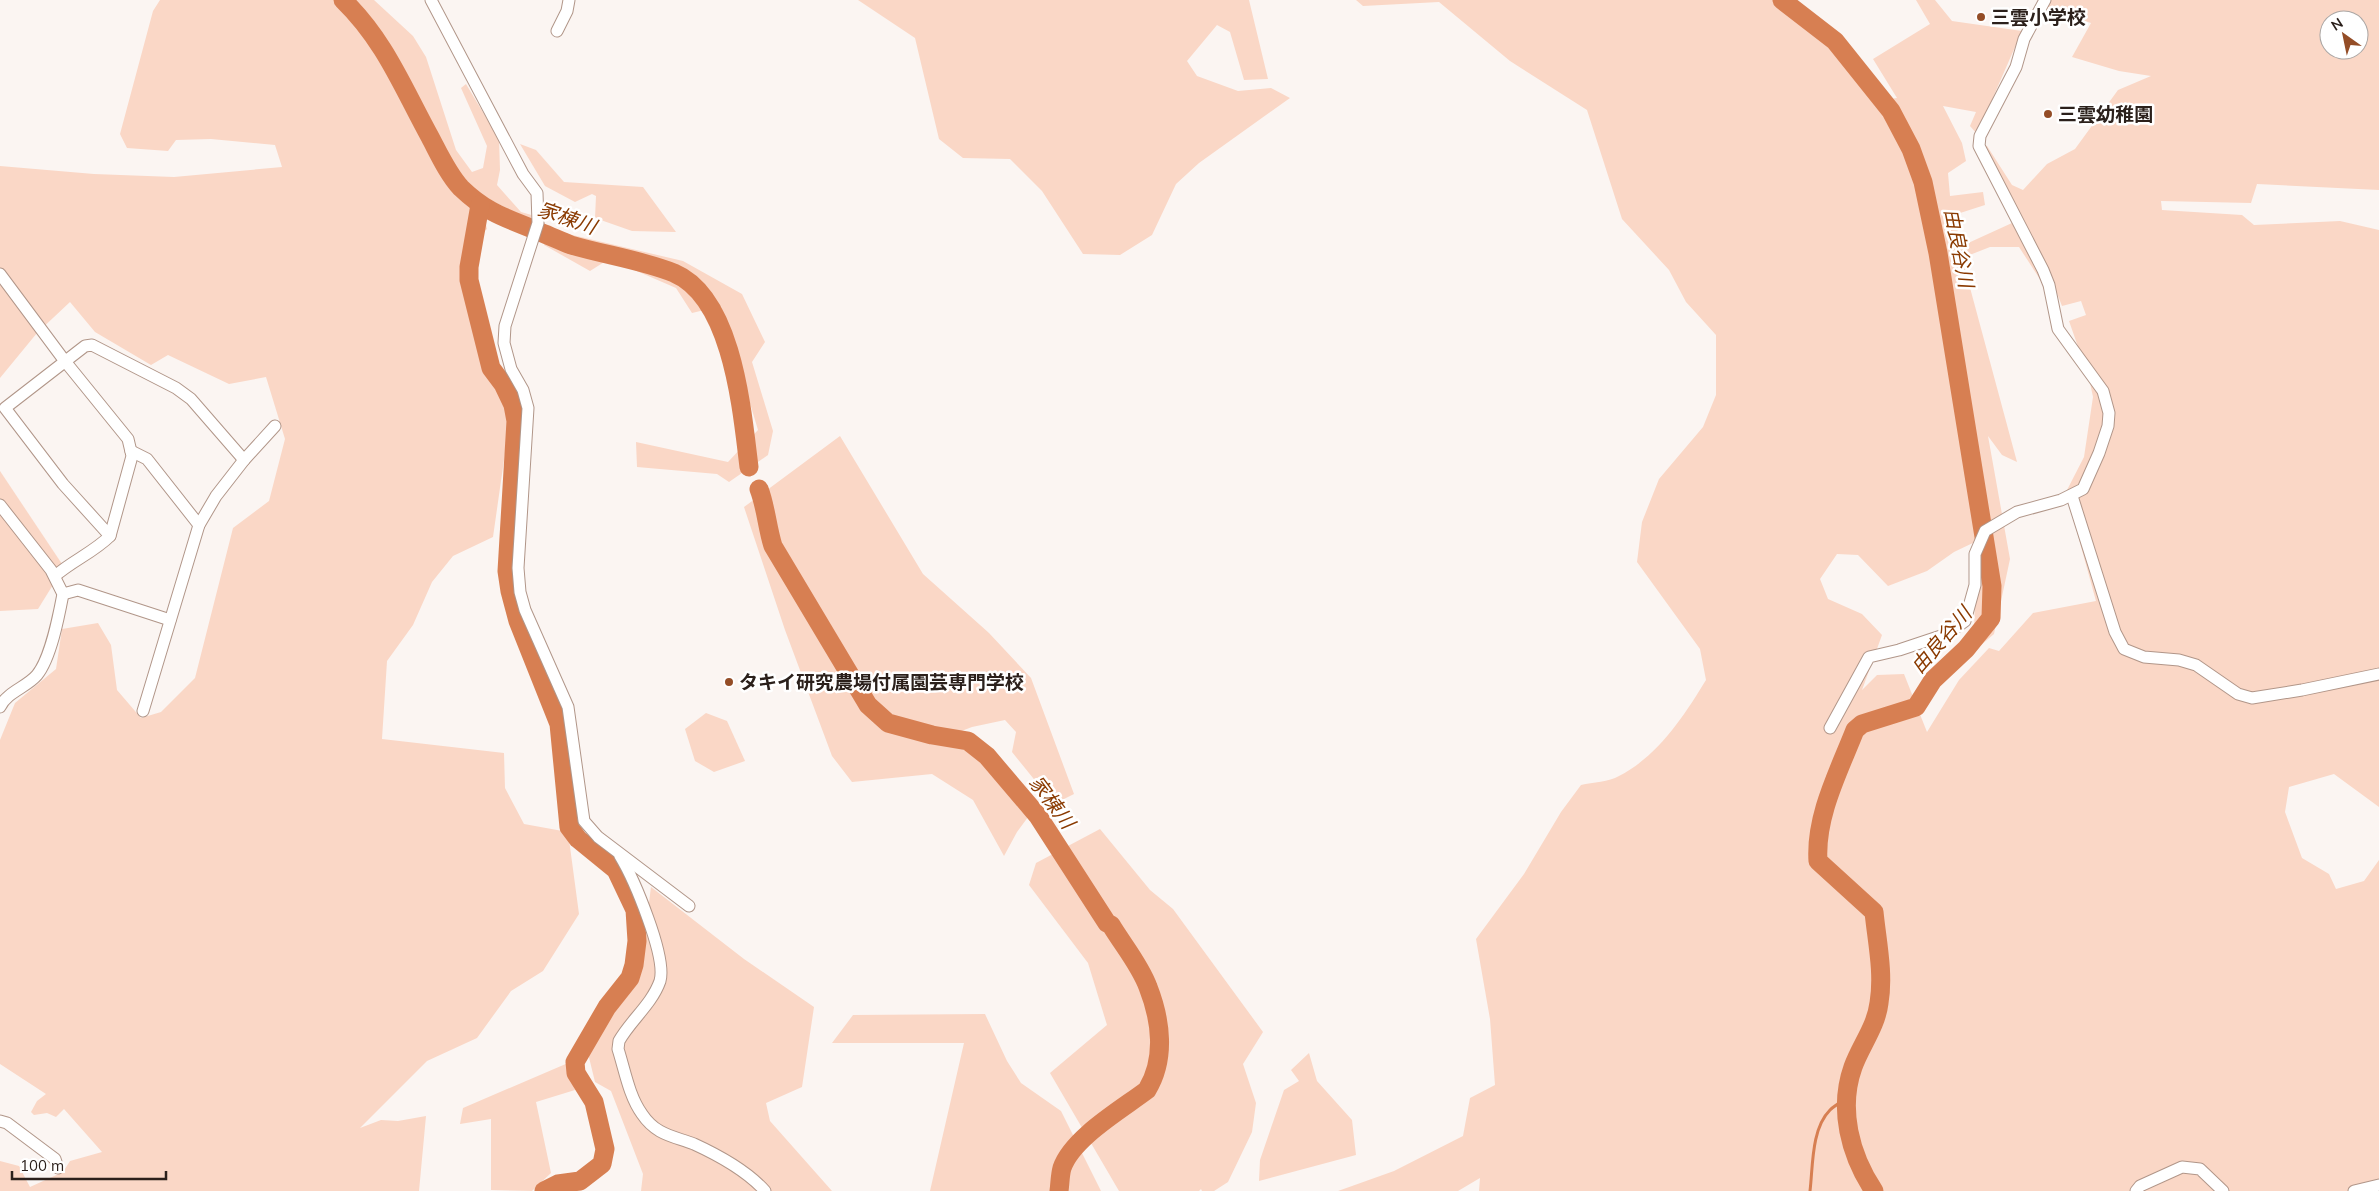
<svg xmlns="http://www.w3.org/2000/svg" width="2379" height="1191" viewBox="0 0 2379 1191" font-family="Mulish,'Noto Sans JP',sans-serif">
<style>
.green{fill:#fad7c6;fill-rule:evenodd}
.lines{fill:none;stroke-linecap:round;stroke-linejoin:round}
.stream{stroke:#d77f52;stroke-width:3}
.river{stroke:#d77f52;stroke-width:19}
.minor-casing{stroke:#b19689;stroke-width:13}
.minor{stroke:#fff;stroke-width:11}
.poi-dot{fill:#944d27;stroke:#fff;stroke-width:2}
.labels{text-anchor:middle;stroke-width:5;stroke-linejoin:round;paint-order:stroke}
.poi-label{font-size:19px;font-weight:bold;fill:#2b201b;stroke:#fff;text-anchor:start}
.water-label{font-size:20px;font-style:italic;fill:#8a3a01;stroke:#fff}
</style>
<rect width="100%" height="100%" fill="#fbf5f2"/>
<!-- green -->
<g class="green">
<polygon points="160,0 374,0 413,36 426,57 456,150 472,172 483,168 487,146 461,88 466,84 499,139 500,170 497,185 521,212 535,216 527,220 488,198 481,204 487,229 465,248 468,280 511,411 493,537 453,556 432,582 413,625 387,661 382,739 504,753 505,788 524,824 568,832 579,914 543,971 511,991 477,1038 427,1061 360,1128 381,1120 398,1121 426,1116 419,1191 0,1191 0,1161 19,1166 30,1187 63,1172 70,1161 102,1152 64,1109 56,1117 47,1113 34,1115 31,1112 37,1101 46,1094 0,1064 0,740 15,703 56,669 62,629 98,623 111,645 117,690 141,718 161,712 195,678 233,528 269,501 285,439 266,377 229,384 168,355 151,365 95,332 70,302 37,333 0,378 0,166 94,174 174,177 282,167 275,145 211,139 176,140 168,151 127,148 120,134 153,11"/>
<polygon points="858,0 1249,0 1268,79 1244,80 1230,32 1217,25 1187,61 1197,76 1238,91 1271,88 1290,98 1199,163 1176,184 1152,235 1120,255 1083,254 1042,191 1010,159 963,158 939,139 915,38"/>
<path d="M1356,0H1774L1832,48L1872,101L1897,98L1873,59L1930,24L1916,0H1935L1952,21L2022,31L1977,134L1970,126L1976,112L1943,106L1962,143L1966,161L1948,173L1950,196L1983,192L1985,205L1957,214L1958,239L1966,244L2012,223L2047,286V290L2019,247H1990L1962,258L2017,462L2002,455L1988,436L2010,559L1994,634L1981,645L1974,632L1977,541L1954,552L1927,571L1888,586L1858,555L1837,554L1820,579L1828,599L1862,614L1882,635L1862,690L1877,675L1904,674L1927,732L1959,680L1989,648L1999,651L2033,613L2096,601L2066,492L2084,457L2093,397L2089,378L2069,321L2086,315L2081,301L2062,306L2053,283L1980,145L1987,146L2012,185L2023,190L2047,164L2075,149L2118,90L2151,76L2119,71L2072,57L2091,23L2044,8L2048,0H2379V190L2257,184L2251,203L2161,201L2162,210L2242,215L2254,225L2340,221L2379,230V807L2334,774L2289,787L2285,812L2302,858L2329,874L2336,889L2364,881L2379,860V1191H1479L1480,1178L1458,1191H1338L1394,1171L1463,1136L1470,1098L1495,1085L1490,1019L1476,939L1524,874L1561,812L1581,785C1593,782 1609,782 1619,776C1658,756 1684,716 1706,680L1700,649L1637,562L1642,522L1659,479L1703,427L1716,395V335L1686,302L1669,270L1622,219L1587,110L1510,61L1439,2L1363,6ZM2329,20H2359V50H2329Z"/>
<polygon points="520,144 536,150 564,182 643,187 676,232 632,231 595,218 596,196 592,194 575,202 545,186"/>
<polygon points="551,230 683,261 742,294 765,342 752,362 773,431 768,455 729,482 717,474 637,467 636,442 728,462 758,430 721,306 692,313 676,288 609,259 590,271 544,245"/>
<polygon points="840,436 923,574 989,633 1031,678 1074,794 1054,804 1012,752 1016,732 1005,720 972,727 951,735 995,769 1034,809 1017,832 1004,856 973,800 932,774 852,782 832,756 785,630 744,507"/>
<polygon points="0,471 64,567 38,609 0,611"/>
<polygon points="706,713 727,721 745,761 714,772 695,761 685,729"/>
<polygon points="1100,829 1150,890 1173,909 1263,1032 1243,1064 1256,1103 1252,1132 1228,1182 1214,1191 1202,1191 1201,1189 1199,1191 1119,1191 1050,1073 1107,1025 1088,963 1029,885 1036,863"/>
<polygon points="651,887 744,959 814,1007 802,1087 766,1103 770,1121 832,1191 641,1191 643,1174 611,1091 595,1082 585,1041 642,957"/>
<polygon points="985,1014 1007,1061 1021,1083 1061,1111 1101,1191 930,1191 964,1043 832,1043 853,1015"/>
<polygon points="1309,1053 1317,1081 1352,1120 1356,1155 1259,1181 1260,1160 1284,1090 1299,1081 1291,1070"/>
<polygon points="568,1063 575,1090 536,1102 551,1173 532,1191 491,1190 491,1119 460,1124 463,1108"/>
</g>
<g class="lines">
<!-- stream -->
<path class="stream" d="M1810,1191C1813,1167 1811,1129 1830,1110C1834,1106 1841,1102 1846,1099"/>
<!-- river -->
<g class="river">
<path d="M343,0C385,41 402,86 430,137C439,154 448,174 461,188C488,214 507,218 540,232C550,236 561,241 571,245C605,255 641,260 674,273C733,298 742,411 749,467"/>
<path d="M1782,0L1835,41L1891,111L1911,149L1923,182L1938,253L1992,586L1991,618L1966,649L1933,680L1916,707L1862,724L1855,730C1839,771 1815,816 1818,861L1874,912C1877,942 1884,973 1879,1003C1876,1027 1861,1045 1853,1067C1838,1109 1850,1155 1874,1191"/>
<polyline points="480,205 469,267 469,280 491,368 503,384 513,405 516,421 507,571 510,591 518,621 559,724 569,827 578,839 616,870 635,910 637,941 634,965 630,978 607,1007 575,1062 576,1073 594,1102 605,1149 602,1164 580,1181 558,1184 544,1191"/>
<path d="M759,489C766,507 767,527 773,546L868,705L888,723L932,735L968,741L987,756L1038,816L1107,923L1111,925C1123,945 1140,965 1148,987C1161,1020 1166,1059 1147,1090C1122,1109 1072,1138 1062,1168C1060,1175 1060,1184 1059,1191"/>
</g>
<defs>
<g id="minor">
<polyline points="431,0 523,174 537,193 538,223 505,326 504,343 511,369 523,390 528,408 518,568 520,592 525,610 568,707 584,821 598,837 689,906"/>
<polyline points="557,31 567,11 569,0"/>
<path d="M0,274L64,360L128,439L132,456L110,536C94,552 72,561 55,576"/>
<polyline points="131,451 147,459 199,525"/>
<polyline points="2072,496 2115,632 2124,649 2144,657 2179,660 2196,665 2238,694 2252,698 2302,690 2379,674"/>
<path d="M0,505L51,570L63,594C59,615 51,658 37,675C27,687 7,692 0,707"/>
<polyline points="110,536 63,484 5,408 85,346 92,345 176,388 191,399 244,460"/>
<polyline points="63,594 78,590 170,620"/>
<polyline points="143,711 199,525 216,496 244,460 275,426"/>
<polyline points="1830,728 1869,657 1899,650 1947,634 1965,621 1975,585 1975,554 1985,531 2017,512 2061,500 2083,489 2099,453 2108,426 2109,413 2103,391 2058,329 2049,285 2043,270 1979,146 1980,136 2016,67 2024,39 2045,0"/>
<path d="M620,856C634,879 667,957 660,981C652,1004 630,1021 619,1041L618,1049C625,1071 629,1096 642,1114C656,1135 673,1136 694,1144C718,1155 748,1172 765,1191"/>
<polyline points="0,1121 7,1123 55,1159 58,1168"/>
<polyline points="2136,1191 2140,1186 2182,1167 2200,1169 2223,1191"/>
<polyline points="2354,1191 2379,1185"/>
</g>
</defs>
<!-- minor casing -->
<use href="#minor" class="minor-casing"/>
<!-- minor -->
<use href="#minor" class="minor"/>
</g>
<!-- markers -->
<g class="poi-dot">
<circle cx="1981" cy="17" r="5"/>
<circle cx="2048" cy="114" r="5"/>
<circle cx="729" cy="682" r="5"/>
</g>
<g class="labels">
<!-- poi labels -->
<g class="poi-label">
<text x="1991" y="24">三雲小学校</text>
<text x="2058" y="121">三雲幼稚園</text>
<text x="739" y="689">タキイ研究農場付属園芸専門学校</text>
</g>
<!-- water labels -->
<g class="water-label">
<text transform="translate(567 218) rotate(19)" y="7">家棟川</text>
<text transform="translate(1959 248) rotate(79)" y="7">由良谷川</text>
<text transform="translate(1941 640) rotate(-49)" y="7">由良谷川</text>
<text transform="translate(1052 802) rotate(53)" y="7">家棟川</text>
</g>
</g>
<!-- north arrow -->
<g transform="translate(2344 35) rotate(327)"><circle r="24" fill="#ffffff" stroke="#aaa6a4"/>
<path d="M0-4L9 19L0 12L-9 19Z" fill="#944d27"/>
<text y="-8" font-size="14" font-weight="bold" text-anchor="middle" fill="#2b201b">N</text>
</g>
<!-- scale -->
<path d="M12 1171v8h154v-8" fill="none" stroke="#2b201b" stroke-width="2.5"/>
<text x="20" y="1171" font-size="15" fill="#2b201b" stroke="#ffffff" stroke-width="4" paint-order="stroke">100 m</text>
</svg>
